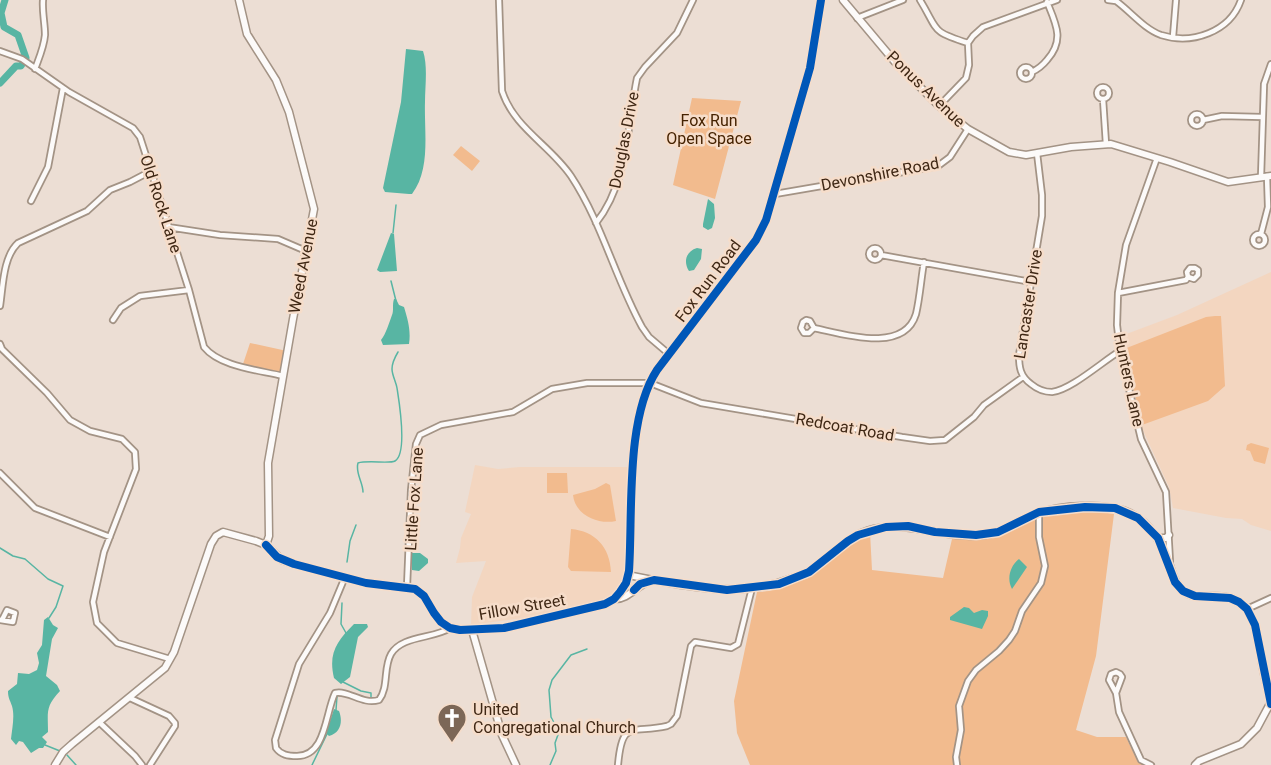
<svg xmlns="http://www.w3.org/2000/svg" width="1271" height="765" viewBox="0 0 1271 765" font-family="Roboto,sans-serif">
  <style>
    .built { fill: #f3d6c0 }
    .green { fill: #f2bb8e }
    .water { fill: #58b5a3 }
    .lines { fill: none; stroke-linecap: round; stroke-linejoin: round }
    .stream { stroke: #58b5a3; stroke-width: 1.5 }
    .river { stroke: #58b5a3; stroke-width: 7 }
    .street-casing { stroke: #a39385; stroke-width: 8 }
    .secondary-casing { stroke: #a39385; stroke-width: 9 }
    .street { stroke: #fcfaf9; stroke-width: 4.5 }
    .secondary { stroke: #fcfaf9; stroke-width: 6 }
    .cycleway-casing { stroke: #f6ddca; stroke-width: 11 }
    .cycleway { stroke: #0057b8; stroke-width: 8 }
    .labels { text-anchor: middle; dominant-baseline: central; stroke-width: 5; stroke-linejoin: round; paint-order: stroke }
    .street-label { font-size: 16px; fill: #3f2714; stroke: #f6ddca }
    .park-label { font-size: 16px; fill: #452201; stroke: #f6ddca }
    .poi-label { font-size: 16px; fill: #3f2714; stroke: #f6ddca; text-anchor: start }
  </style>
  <rect width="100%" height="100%" fill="#ecded4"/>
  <path class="built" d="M1271,272V531L1251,525L1242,519L1226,518L1173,508L1169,487L1140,424L1121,336L1177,315Z
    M475,465L498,469L520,467H629L625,568L621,584L615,592L600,603L545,615L471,625L472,597L486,561L456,563L460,548L461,538L471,514L465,512Z"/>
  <path class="green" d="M692,98L741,101L715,199L673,185Z
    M461,146L480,161L472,171L453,155Z
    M1215,316H1221L1225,386L1208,401L1142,425L1124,349L1206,317Z
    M250,343L287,351L283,374L243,364Z
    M1251,443L1269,448L1265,464L1254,461L1250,451L1246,450L1247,445Z
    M547,473H567L568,493H547Z
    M606,483L610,485L616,521C598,525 575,515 573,495L595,489Z
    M1095,511L1114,514L1096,656L1076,730L1097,737H1126L1138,762L1145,765H750L737,733L734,701L757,592L769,591L808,578L826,565L841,549L870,532L872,570L943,578L952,539L995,535L1043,514Z
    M571,529C595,531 610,547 611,572L571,571L568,567Z"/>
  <path class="water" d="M406,49L423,51C428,66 425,86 425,102C424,132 431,169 412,194H409L385,192L383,188L401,102Z
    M708,199L714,204L715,218L712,228L708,230L703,227V224Z
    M391,233L394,234L397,271L380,272L377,270Z
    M697,248L702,249L701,259L694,270L689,271C683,262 686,251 697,248Z
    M394,299H396L399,305L404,307C408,320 411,331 409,344L383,345L381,340C386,334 389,323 392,315C394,310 392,305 394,299Z
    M411,553H420L428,559V563L419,571L412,570Z
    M1019,559L1027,567L1012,589C1006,578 1011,565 1019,559Z
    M964,607L969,608L974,613L982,610L988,611V616L982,629L950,620V617Z
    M48,617L53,625L58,628L52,639L46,676L57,685L60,691C45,707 48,712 48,732L42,737L47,742L43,748H39L31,753L23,742L19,741L16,745L11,739C12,729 15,716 12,706C10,700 8,698 8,691L17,684L18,673L29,674L37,670L39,663L37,653L42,645L44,620Z
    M354,624H367L368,627L358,637L350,677L341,684L334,678C328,653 337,641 354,624Z
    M334,709L339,711C343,721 341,733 329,736L326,733Z"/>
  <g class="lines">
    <path class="stream" d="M393,233L396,205
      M391,281L396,301
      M363,492C363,482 355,473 358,463C368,460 390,464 395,461C408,453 399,401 397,388C396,382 392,375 392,369C392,363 395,357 398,352
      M0,548L13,556L25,559L48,579L63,586L56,607L49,618
      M347,562L350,541L356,525
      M342,603L341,624L346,633
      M343,682L361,691L371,693V698
      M336,710L337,696
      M45,745L60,751
      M67,755L76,765
      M312,765L327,734
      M550,765L556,751L555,743L559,732L551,717L549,690L552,680L571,655L587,649"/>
    <path class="river" d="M0,83L16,66H21L26,58L18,35L4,27L1,13L5,0"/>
    <g class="street-casing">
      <path id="street" d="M499,0L502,91C514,128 550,145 571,176C602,223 615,278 642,327L649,337L669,354
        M920,0C939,31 930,31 968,43
        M1108,0L1116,1C1130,11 1144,29 1161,35C1192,45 1230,32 1241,0
        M857,18L903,0
        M1173,37L1176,0
        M0,51L22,59L69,92L133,128L140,137L151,171L189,290L204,347C220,367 259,370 283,376
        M1020 73a6 6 0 1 1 12 0a6 6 0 1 1-12 0Z
        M35,69C39,58 44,47 45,35C45,23 42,12 43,0
        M1032,72C1038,69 1043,65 1047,60C1065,40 1056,24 1047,2
        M1097 93a6 6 0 1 1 12 0a6 6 0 1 1-12 0Z
        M1103,99L1106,144
        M939,106L966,78L969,65L968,43L973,36L983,27L1057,0
        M1191 120a6 6 0 1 1 12 0a6 6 0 1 1-12 0Z
        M1203,120L1222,116L1262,117
        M1037,153L1042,195V216L1019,355C1019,367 1020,376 1031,384C1037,389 1044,392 1052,392C1071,390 1103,361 1120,351
        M1157,158L1126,245L1118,293L1117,325L1120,351L1141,439L1166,492L1170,561
        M1261,177L1264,84L1271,64
        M775,194L938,166L950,157L968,129
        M31,201L48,167L63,88
        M596,223C628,183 627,127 637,78L645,67L677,33L693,0
        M168,227L220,235L278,239L306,251
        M1261,234L1268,207L1267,176
        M1253 240a6 6 0 1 1 12 0a6 6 0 1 1-12 0Z
        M869 254a6 6 0 1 1 12 0a6 6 0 1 1-12 0Z
        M881,255L1031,282
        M1118,293L1186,280L1188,277L1194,279L1198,275V270L1195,268H1190L1187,272L1188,277
        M0,306C3,286 3,257 18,243L87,211L110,190L130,182L151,171
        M113,320L121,308L140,296L189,290
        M814,328L809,333H804L801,328L803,322L806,320L810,321L814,328C843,334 904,354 916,314C920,297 921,279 924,262
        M0,344L2,349L47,393L70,420L90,431L122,439L135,452L136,469L104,552L93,602L97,623L117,643L170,659
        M0,473L35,508L110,537
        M345,577L330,613L299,664L275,740L276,748C281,755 288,756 297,756C326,756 325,714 335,693C349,690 362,705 379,700C389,687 383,668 391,654C402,635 434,639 450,628
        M407,587L411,490L416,444L420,435L441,425L513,412L552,389L587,383H650L701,403L902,437L930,441L945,440L974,417L984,405L1023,377
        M1247,609L1271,598
        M0,620L13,622L15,613L7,610L2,620
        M1116,693L1109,680L1111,674L1116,672L1120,674L1122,677L1116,693L1119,712L1141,760L1151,765
        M130,698L169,716L175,723V726L150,765
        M99,722L135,756L142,765
        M618,765C622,719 631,734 667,726L671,724L677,716L691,646L695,642L731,648L738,644L752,588
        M957,765L956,757L961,730L959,706L968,681L976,670L999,651L1009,640L1015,631L1022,611L1041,583L1045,566L1039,537V512"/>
    </g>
    <g class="secondary-casing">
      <path id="secondary" d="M239,0L247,34L276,80L289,112L314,209L293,319L268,463L269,536L266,545
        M843,0L895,62L939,106L968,129L1009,152L1026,155L1071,147L1111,144L1170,162L1228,182L1271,176
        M1158,538H1166L1169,535
        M628,575C682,586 740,599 793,578C799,576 805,575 810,571C832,557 847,535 874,529C914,520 950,542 990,534C1007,530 1020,519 1036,514C1060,505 1107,502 1130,513C1152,524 1162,544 1170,566C1173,575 1175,584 1182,590C1195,601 1211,594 1226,597C1258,602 1258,643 1263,668C1265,680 1269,692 1271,704
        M614,599C628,600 637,585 650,581
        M472,630L502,735L516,765
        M55,765L63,752L72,744L165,668L174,652L211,544L216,536L223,532L256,541L266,545L282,560L294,564L366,583L415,589L424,596L434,613L441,622L450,628L460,630L504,628L605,604L614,599L620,592L626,583L629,571C633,513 625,419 657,370L756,240L766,220L810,68L821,0
        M1195,765L1199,761L1241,744L1257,728L1271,702"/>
    </g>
    <use href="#street" class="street"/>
    <use href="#secondary" class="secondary"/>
    <g class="cycleway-casing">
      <path id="cycleway" d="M266,545L277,557L294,564L366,583L415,589L424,596L434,613L441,622L450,628L460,630L504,628L605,604L614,599L620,592L626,583L629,571C633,513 625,419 657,370L756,240L766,220L810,68L821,0
        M634,590L640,584L654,580L727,590L779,584L809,572L848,541L858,535L886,527L908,526L935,532L976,535L998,532L1039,512L1085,507L1115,508L1138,518L1158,538L1175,582L1183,591L1195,596L1230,598L1239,602L1247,609L1255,625L1271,704"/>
    </g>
    <use href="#cycleway" class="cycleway"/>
  </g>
  <defs>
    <g id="church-pin" transform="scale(1.5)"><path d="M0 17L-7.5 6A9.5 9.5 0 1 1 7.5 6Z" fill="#7c6757" stroke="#f6ddca"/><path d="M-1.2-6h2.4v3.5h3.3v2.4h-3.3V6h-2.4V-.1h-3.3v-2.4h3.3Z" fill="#fff"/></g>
  </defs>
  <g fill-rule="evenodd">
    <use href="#church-pin" x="452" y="718"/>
  </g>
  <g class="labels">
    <g class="street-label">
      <text transform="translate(926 89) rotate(44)">Ponus Avenue</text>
      <text transform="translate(624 140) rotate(-79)">Douglas Drive</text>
      <text transform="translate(880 174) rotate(-11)">Devonshire Road</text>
      <text transform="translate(161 204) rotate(72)">Old Rock Lane</text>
      <text transform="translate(303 266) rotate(-79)">Weed Avenue</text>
      <text transform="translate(708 281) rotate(-53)">Fox Run Road</text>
      <text transform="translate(1028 304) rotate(-81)">Lancaster Drive</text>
      <text transform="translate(1129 380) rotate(78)">Hunters Lane</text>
      <text transform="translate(845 427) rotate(10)">Redcoat Road</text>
      <text transform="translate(414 499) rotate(-86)">Little Fox Lane</text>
      <text transform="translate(522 607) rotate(-10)">Fillow Street</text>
    </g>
    <g class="park-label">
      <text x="709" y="120">Fox Run<tspan x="709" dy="18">Open Space</tspan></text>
    </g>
    <g class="poi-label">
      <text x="473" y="709">United<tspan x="473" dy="18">Congregational Church</tspan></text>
    </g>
  </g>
</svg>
